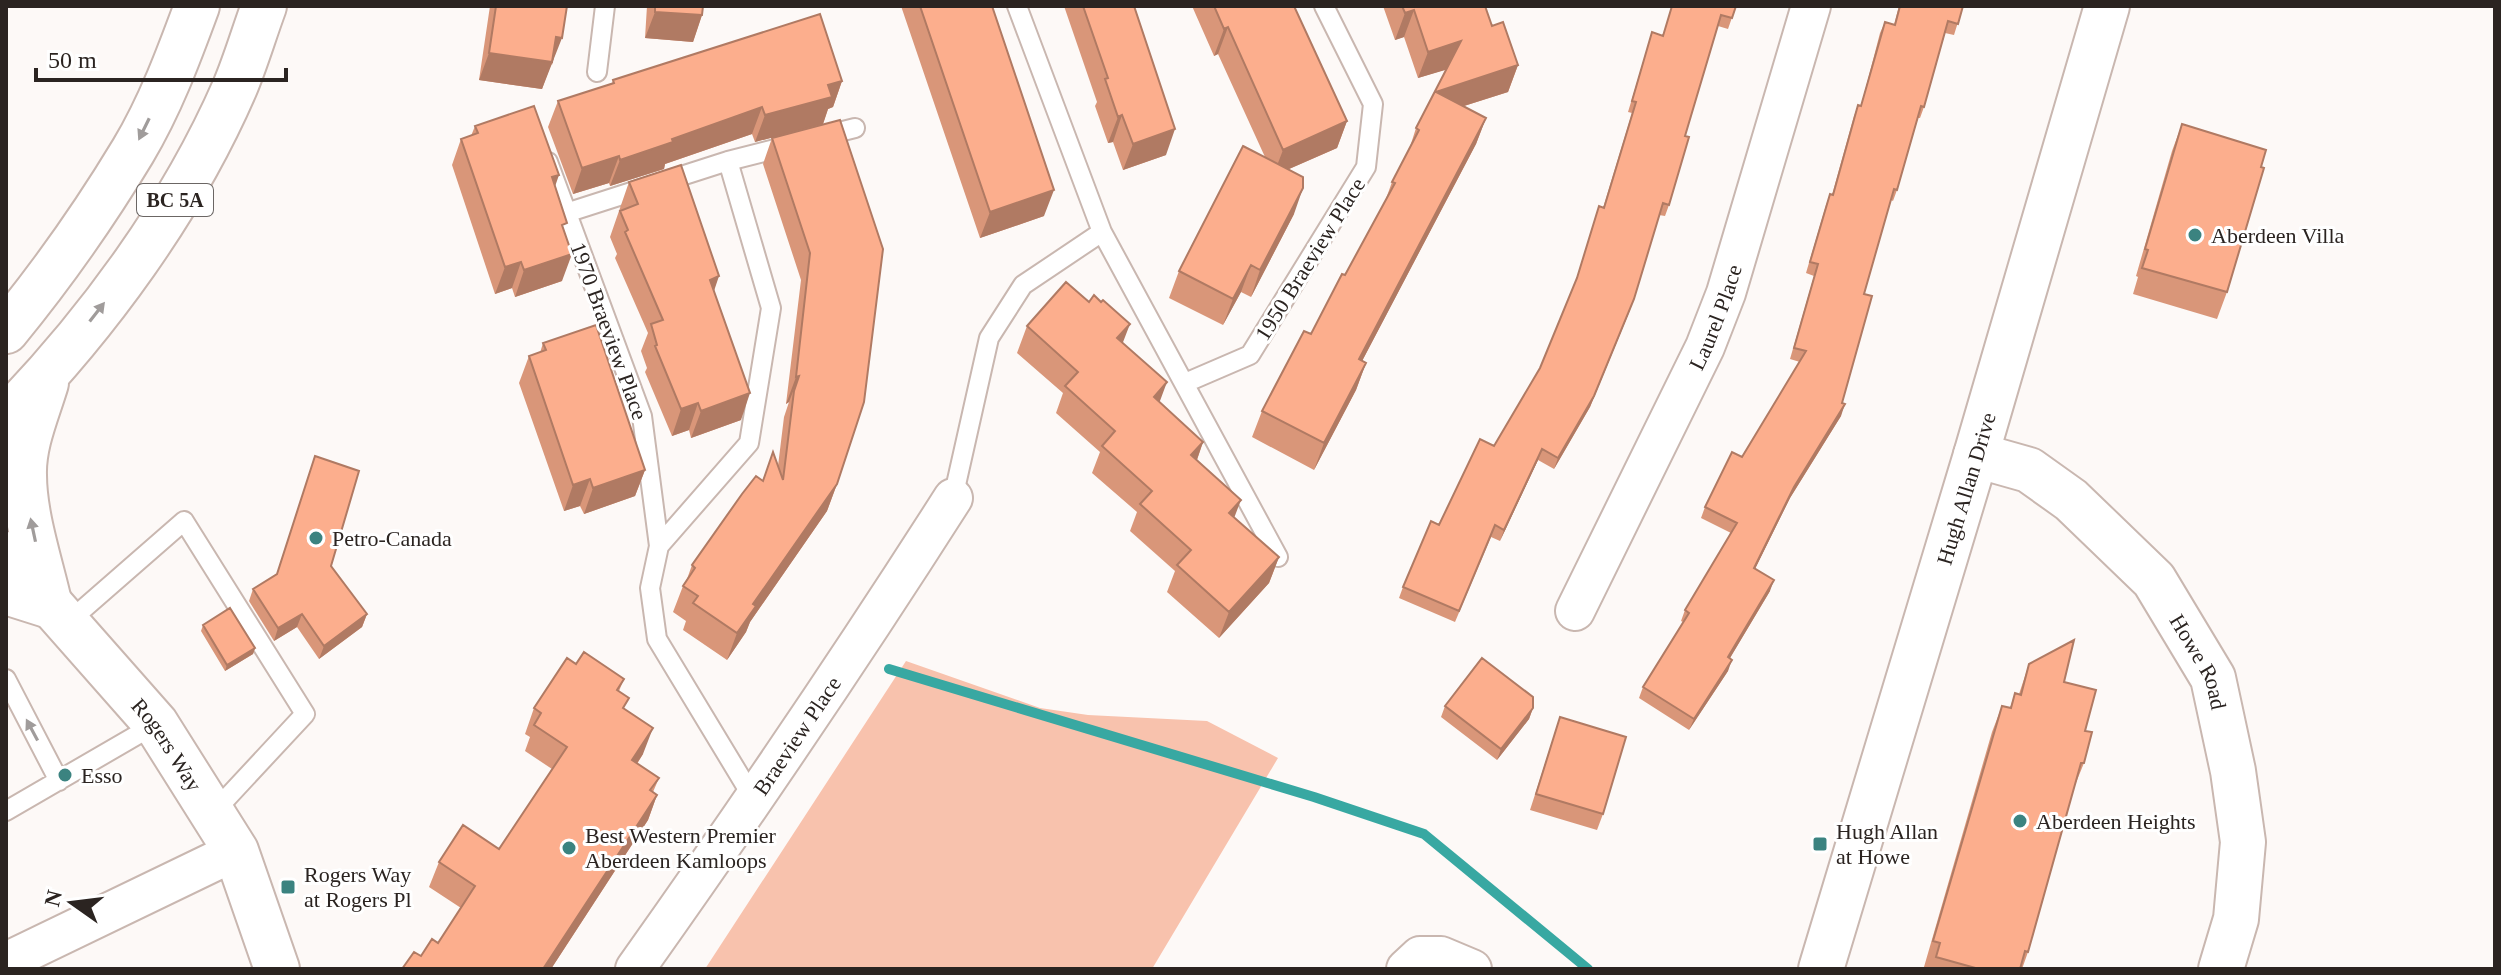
<svg xmlns="http://www.w3.org/2000/svg" width="2501" height="975" viewBox="0 0 2501 975" font-family="'Times New Roman',serif">
  <style>
    .green { fill: #f8c2ad }
    .lines { fill: none; stroke-linecap: round; stroke-linejoin: round }
    .stream { stroke: #38a8a2; stroke-width: 10 }
    .service-casing { stroke: #c9b7b0; stroke-width: 22 }
    .minor-casing { stroke: #c9b7b0; stroke-width: 42 }
    .tertiary-casing { stroke: #c9b7b0; stroke-width: 48 }
    .secondary-casing { stroke: #c9b7b0; stroke-width: 48 }
    .primary-casing { stroke: #c9b7b0; stroke-width: 48 }
    .service { stroke: #fff; stroke-width: 18 }
    .minor { stroke: #fff; stroke-width: 38 }
    .tertiary { stroke: #fff; stroke-width: 44 }
    .secondary { stroke: #fff; stroke-width: 44 }
    .primary { stroke: #fff; stroke-width: 44 }
    .wall { fill: #d99679 }
    .shaded-wall { fill: #b07a63 }
    .building { fill: #fcae8d; stroke: #b07a63; stroke-width: 2 }
    .oneway { fill: #a09c9b }
    .poi-dot { fill: #3b8380; stroke: #fff; stroke-width: 3 }
    .labels { text-anchor: middle; dominant-baseline: central; stroke-width: 6; stroke-linejoin: round; paint-order: stroke }
    .shield { fill: #fff; stroke: #6b6664; stroke-width: 2 }
    .shield-label { font-size: 20px; font-weight: bold; fill: #2b2421 }
    .poi-label { font-size: 22px; fill: #2b2421; stroke: #fff; text-anchor: start }
    .street-label { font-size: 22px; fill: #2b2421; stroke: #fff }
  </style>
  <rect width="100%" height="100%" fill="#fdf9f7"/>
  <path class="green" d="M906,661L1040,708L1088,715L1207,721L1278,758L1152,969H705Z"/>
  <g class="lines">
    <path class="stream" d="M889,669L1314,797L1424,834L1588,969"/>
    <g class="service-casing">
      <path id="service" d="M1017,6L1102,232L1278,557
        M597,72L605,6
        M819,137L855,128
        M548,162L642,416L659,546L650,588L657,639L755,801
        M566,213L728,161L791,145
        M1185,383L1250,355L1366,167L1373,104L1324,6
        M953,498L989,338L1023,285L1102,232
        M659,546L749,443L771,308L728,161
        M66,624L184,521L305,714L212,814
        M6,679L59,781
        M6,811L156,724"/>
    </g>
    <g class="minor-casing">
      <g id="minor">
        <path id="s1" d="M1575,611L1705,347L1726,293L1811,6"/>
        <path d="M6,962L236,851"/>
        <path id="s2" d="M635,969C745,814 851,658 953,498"/>
        <path d="M1406,969L1420,956H1441L1472,969"/>
      </g>
    </g>
    <g class="tertiary-casing">
      <g id="tertiary">
        <path id="s3" d="M1976,455L2029,470L2071,500L2154,580L2213,678L2233,771L2243,842L2236,919L2221,969"/>
        <path id="s4" d="M6,554L156,724L236,851L277,969"/>
      </g>
    </g>
    <g class="secondary-casing">
      <g id="secondary">
        <path id="s5" d="M1821,969L1976,455L2107,6"/>
      </g>
    </g>
    <g class="primary-casing">
      <path id="primary" d="M6,331C52,275 95,214 133,151C160,106 179,55 197,6
        M6,418C98,323 182,209 235,87C246,61 254,33 264,6
        M6,592L50,606C41,565 24,517 24,475C23,444 37,413 46,383"/>
    </g>
    <use href="#service" class="service"/>
    <use href="#minor" class="minor"/>
    <use href="#tertiary" class="tertiary"/>
    <use href="#secondary" class="secondary"/>
    <use href="#primary" class="primary"/>
  </g>
  <path class="wall" d="M490,6H567L552,65L551,64L542,89L479,80Z
    M647,6H703L702,15L693,42L645,38Z
    M901,6H992L1044,216L980,238Z
    M1064,6H1134L1166,155L1123,170L1113,142L1108,143L1095,106L1097,102Z
    M1192,6H1294L1347,121L1337,148L1289,169L1294,214L1251,297L1241,292L1223,325L1169,298L1179,271L1265,157L1218,54L1214,56Z
    M1383,6H1485L1492,26L1518,65L1508,92L1464,106L1486,118L1476,144L1362,361L1366,363L1356,390L1314,470L1252,437L1262,411L1311,334L1383,207L1392,182L1410,147L1416,128L1447,69L1418,78L1404,37L1395,40Z
    M1672,6H1736L1728,29L1718,26L1685,136L1669,205L1665,216L1659,215L1630,310L1590,407L1554,469L1538,460L1500,541L1491,537L1455,622L1399,598L1403,587L1439,525L1494,446L1540,368L1575,284L1599,206L1603,208L1632,113L1628,112L1652,32L1663,36Z
    M1899,6H1963L1954,35L1945,33L1924,107L1920,118H1918L1897,190L1893,201L1891,200L1864,294L1842,403L1841,416L1790,498L1755,569L1770,591L1730,658L1728,671L1689,730L1639,698L1643,687L1683,622L1681,621L1685,610L1731,533L1701,518L1705,507L1742,457L1800,362L1790,359L1814,276L1806,273L1826,205L1830,194L1832,195L1854,116L1858,105L1861,106L1880,33L1885,22L1894,25Z
    M613,80L842,81L833,107L828,109L823,124L755,142L752,134L665,164L664,169L610,186L609,183L573,194L548,127L558,101L612,84Z
    M840,120L837,484L827,511L750,622L746,632L727,660L683,630L686,621L673,612L683,586L687,579L692,565L763,481L773,452L778,466L784,417L789,402L786,404L801,280L763,164L772,138Z
    M2182,124L2261,167L2227,292L2217,319L2133,294L2138,277L2136,276L2172,151Z
    M475,126L555,187L564,232L562,281L515,297L512,288L495,294L452,165L461,139L471,136Z
    M629,182L714,290L741,420L691,438L689,430L672,436L645,372L647,368L641,351L648,333L615,258L617,254L610,237Z
    M1027,326L1123,343L1160,402L1203,442L1197,460L1234,517L1279,557L1269,583L1219,638L1167,592L1175,571L1130,531L1137,512L1092,473L1100,452L1056,413L1063,393L1017,353Z
    M543,343L645,470L635,496L584,514L580,506L564,511L519,383L529,356L540,353Z
    M331,566L367,614L362,627L319,659L297,627L274,641L249,601L253,589Z
    M203,625L255,648L253,654L225,671L201,631Z
    M576,664L624,679L619,691L625,710L643,754L637,764L659,778L653,792L657,795L648,820L551,969H402L438,943L461,908L429,887L439,862L499,849L552,769L525,751L530,737L525,734L534,708Z
    M2029,664L2064,682L2085,731L2084,763L2073,790L2028,952L2022,969H1929L1924,967L1992,732L2002,706L2010,708L2015,693L2019,694Z
    M1445,706L1533,708L1529,719L1497,760L1441,717Z
    M1560,717L1603,814L1597,830L1530,810Z"/>
  <path class="shaded-wall" d="M1414,10L1404,37L1395,40L1405,13Z
    M655,12L702,15L693,42L645,38Z
    M1228,27L1218,54L1214,56L1224,29Z
    M556,37L562,38L542,89L479,80L489,53Z
    M1461,41L1452,68L1418,78L1428,52Z
    M1518,65L1508,92L1426,118L1436,92Z
    M842,81L833,107L828,109L823,124L755,142L765,115L828,85Z
    M762,107L752,134L665,164L664,169L610,186L620,160L672,139Z
    M1122,115L1113,142L1108,143L1118,117Z
    M1486,118L1476,144L1349,386L1359,359Z
    M1347,121L1337,148L1273,176L1283,150Z
    M1175,129L1166,155L1123,170L1133,144Z
    M619,156L609,183L573,194L582,168Z
    M559,175L550,201L552,177Z
    M1303,188L1294,214L1251,297L1260,270Z
    M1054,190L1044,216L980,238L990,212Z
    M572,254L562,281L515,297L524,270Z
    M521,262L512,288L495,294L505,267Z
    M1251,265L1241,292L1223,325L1233,299Z
    M719,276L710,303V280Z
    M1630,310L1590,407L1554,469L1558,458Z
    M1130,324L1120,350L1117,338Z
    M1366,363L1356,390L1314,470L1324,443Z
    M799,376L789,402L786,404L796,377Z
    M1167,382L1157,409L1154,397Z
    M750,393L741,420L691,438L701,411Z
    M698,403L689,430L672,436L681,409Z
    M1845,404L1841,416L1790,498L1750,579L1754,568L1794,487Z
    M1203,442L1194,468L1191,455Z
    M1542,449L1538,460L1500,541L1504,530Z
    M645,470L635,496L584,514L593,488Z
    M590,479L580,506L564,511L573,485Z
    M837,484L827,511L750,622L746,632L727,660L737,633L753,604Z
    M1241,500L1231,526L1229,513Z
    M1279,557L1269,583L1219,638L1229,612Z
    M1774,580L1770,591L1724,668L1728,657Z
    M302,614L297,627L274,641L278,628Z
    M367,614L362,627L319,659L324,646Z
    M255,648L253,654L225,671L227,665Z
    M1732,660L1728,671L1689,730L1694,719Z
    M1533,708L1529,719L1497,760L1501,749Z
    M653,728L643,754L622,786L632,760Z
    M657,795L648,820L551,969H543Z"/>
  <path class="building" d="M496,6H567L562,38L556,37L552,62L489,53Z
    M655,6H703L702,15L655,12Z
    M920,6H992L1054,190L990,212Z
    M1083,6H1134L1175,129L1133,144L1122,115L1118,117L1105,79L1108,78Z
    M1214,6H1294L1347,121L1283,150L1228,27L1224,29Z
    M1402,6H1485L1492,26L1503,22L1518,65L1436,92L1486,118L1359,359L1366,363L1324,443L1262,411L1304,331L1311,334L1342,274L1345,275L1395,183L1392,182L1419,130L1416,128L1461,41L1428,52L1414,10L1405,13Z
    M1672,6H1736L1732,18L1721,15L1685,136L1689,137L1669,205L1663,203L1634,299L1594,396L1558,458L1542,449L1504,530L1495,525L1459,611L1403,587L1431,521L1439,525L1480,439L1494,446L1540,368L1577,278L1599,206L1604,208L1636,102L1632,101L1652,32L1663,36Z
    M1900,6H1963L1958,24L1948,21L1924,107L1921,106L1897,190L1894,189L1864,294L1872,296L1842,403L1845,404L1794,487L1754,568L1774,580L1728,657L1732,660L1694,719L1643,687L1689,613L1685,610L1737,523L1705,507L1732,452L1742,457L1806,351L1794,348L1818,264L1810,262L1830,194L1833,195L1858,105L1861,106L1885,22L1895,25Z
    M820,14L842,81L828,85L832,97L765,115L762,107L672,139L673,142L620,160L619,156L582,168L558,101L614,83L613,80Z
    M534,106L559,175L552,177L567,223L562,225L572,254L524,270L521,262L505,267L461,139L478,133L475,126Z
    M840,120L883,249L864,402L837,484L753,604L756,606L737,633L693,603L698,596L683,586L695,568L692,565L742,494L756,476L763,481L773,452L783,480L794,391L799,376L796,377L810,253L772,138Z
    M2182,124L2266,150L2261,167L2264,168L2227,292L2142,268L2148,250L2145,249Z
    M1243,146L1303,177V188L1260,270L1251,265L1233,299L1179,271Z
    M681,165L719,276L710,280L750,393L701,411L698,403L681,409L655,346L657,345L651,324L663,320L625,232L628,230L620,211L638,204L629,182Z
    M1066,282L1089,302L1094,295L1101,302L1103,300L1130,324L1117,338L1167,382L1154,397L1203,442L1191,455L1241,500L1229,513L1279,557L1229,612L1177,565L1191,550L1140,504L1152,491L1102,446L1115,431L1065,386L1078,372L1027,326Z
    M596,325L645,470L593,488L590,479L573,485L529,356L546,350L543,343Z
    M315,456L359,471L331,566L367,614L324,646L302,614L278,628L253,589L277,574Z
    M230,608L255,648L227,665L203,625Z
    M2074,640L2064,682L2096,690L2085,731L2092,732L2084,763H2081L2028,952L2025,951L2020,969H1979L1936,957L1940,943L1933,941L2002,706L2011,708L2015,693L2021,695L2029,664Z
    M584,652L624,679L617,690L629,698L623,708L653,728L632,760L659,778L650,790L657,795L543,969H402L414,952L421,956L432,939L438,943L475,886L439,862L463,825L499,849L567,747L534,725L541,713L534,708L567,658L576,664Z
    M1482,658L1533,697V708L1501,749L1445,706Z
    M1560,717L1626,737L1603,814L1536,794Z"/>
  <defs><path id="oneway-solid" d="M-6-.8H1V-3.2L6.5 0L1 3.2V.8H-6Z" transform="scale(2)"/></defs>
  <g class="oneway">
    <use href="#oneway-solid" transform="translate(144 129) rotate(116)"/>
    <use href="#oneway-solid" transform="translate(97 312) rotate(-52)"/>
    <use href="#oneway-solid" transform="translate(33 530) rotate(-102)"/>
    <use href="#oneway-solid" transform="translate(32 730) rotate(-118)"/>
  </g>
  <g class="poi-dot">
    <circle cx="2195" cy="235" r="8"/>
    <circle cx="316" cy="538" r="8"/>
    <circle cx="65" cy="775" r="8"/>
    <circle cx="2020" cy="821" r="8"/>
    <rect x="1812" y="836" width="16" height="16" rx="4"/>
    <circle cx="569" cy="848" r="8"/>
    <rect x="280" y="879" width="16" height="16" rx="4"/>
  </g>
  <g class="labels">
    <rect class="shield" x="137" y="184" width="76" height="32" rx="6"/>
    <g class="shield-label">
      <text x="175" y="200">BC 5A</text>
    </g>
    <g class="poi-label">
      <text x="2211" y="235">Aberdeen Villa</text>
      <text x="332" y="538">Petro-Canada</text>
      <text x="81" y="775">Esso</text>
      <text x="2036" y="821">Aberdeen Heights</text>
      <text x="1836" y="831">Hugh Allan<tspan x="1836" dy="25">at Howe</tspan></text>
      <text x="585" y="835">Best Western Premier<tspan x="585" dy="25">Aberdeen Kamloops</tspan></text>
      <text x="304" y="874">Rogers Way<tspan x="304" dy="25">at Rogers Pl</tspan></text>
    </g>
    <g class="street-label">
      <text transform="translate(1310 259) rotate(-58)">1950 Braeview Place</text>
      <text stroke="none"><textPath href="#s1" startOffset="326">Laurel Place</textPath></text>
      <text transform="translate(609 331) rotate(70)">1970 Braeview Place</text>
      <text stroke="none"><textPath href="#s5" startOffset="502">Hugh Allan Drive</textPath></text>
      <text stroke="none"><textPath href="#s3" startOffset="316">Howe Road</textPath></text>
      <text stroke="none"><textPath href="#s2" startOffset="284">Braeview Place</textPath></text>
      <text stroke="none"><textPath href="#s4" startOffset="250">Rogers Way</textPath></text>
    </g>
  </g>
  <rect width="2501" height="975" fill="none" stroke="#2b2421" stroke-width="16"/>
  <g transform="translate(72 903) rotate(284)" stroke="#ffffff" stroke-width="6" paint-order="stroke">
  <path d="M0-6L14 30L0 20L-14 30Z" fill="#2b2421"/>
  <text y="-12" font-size="22" font-weight="bold" text-anchor="middle" fill="#2b2421">N</text>
  </g>
  <path d="M36 68v12h250v-12" fill="none" stroke="#2b2421" stroke-width="4"/>
  <text x="48" y="68" font-size="24" fill="#2b2421" stroke="#ffffff" stroke-width="6" paint-order="stroke">50 m</text>
</svg>
